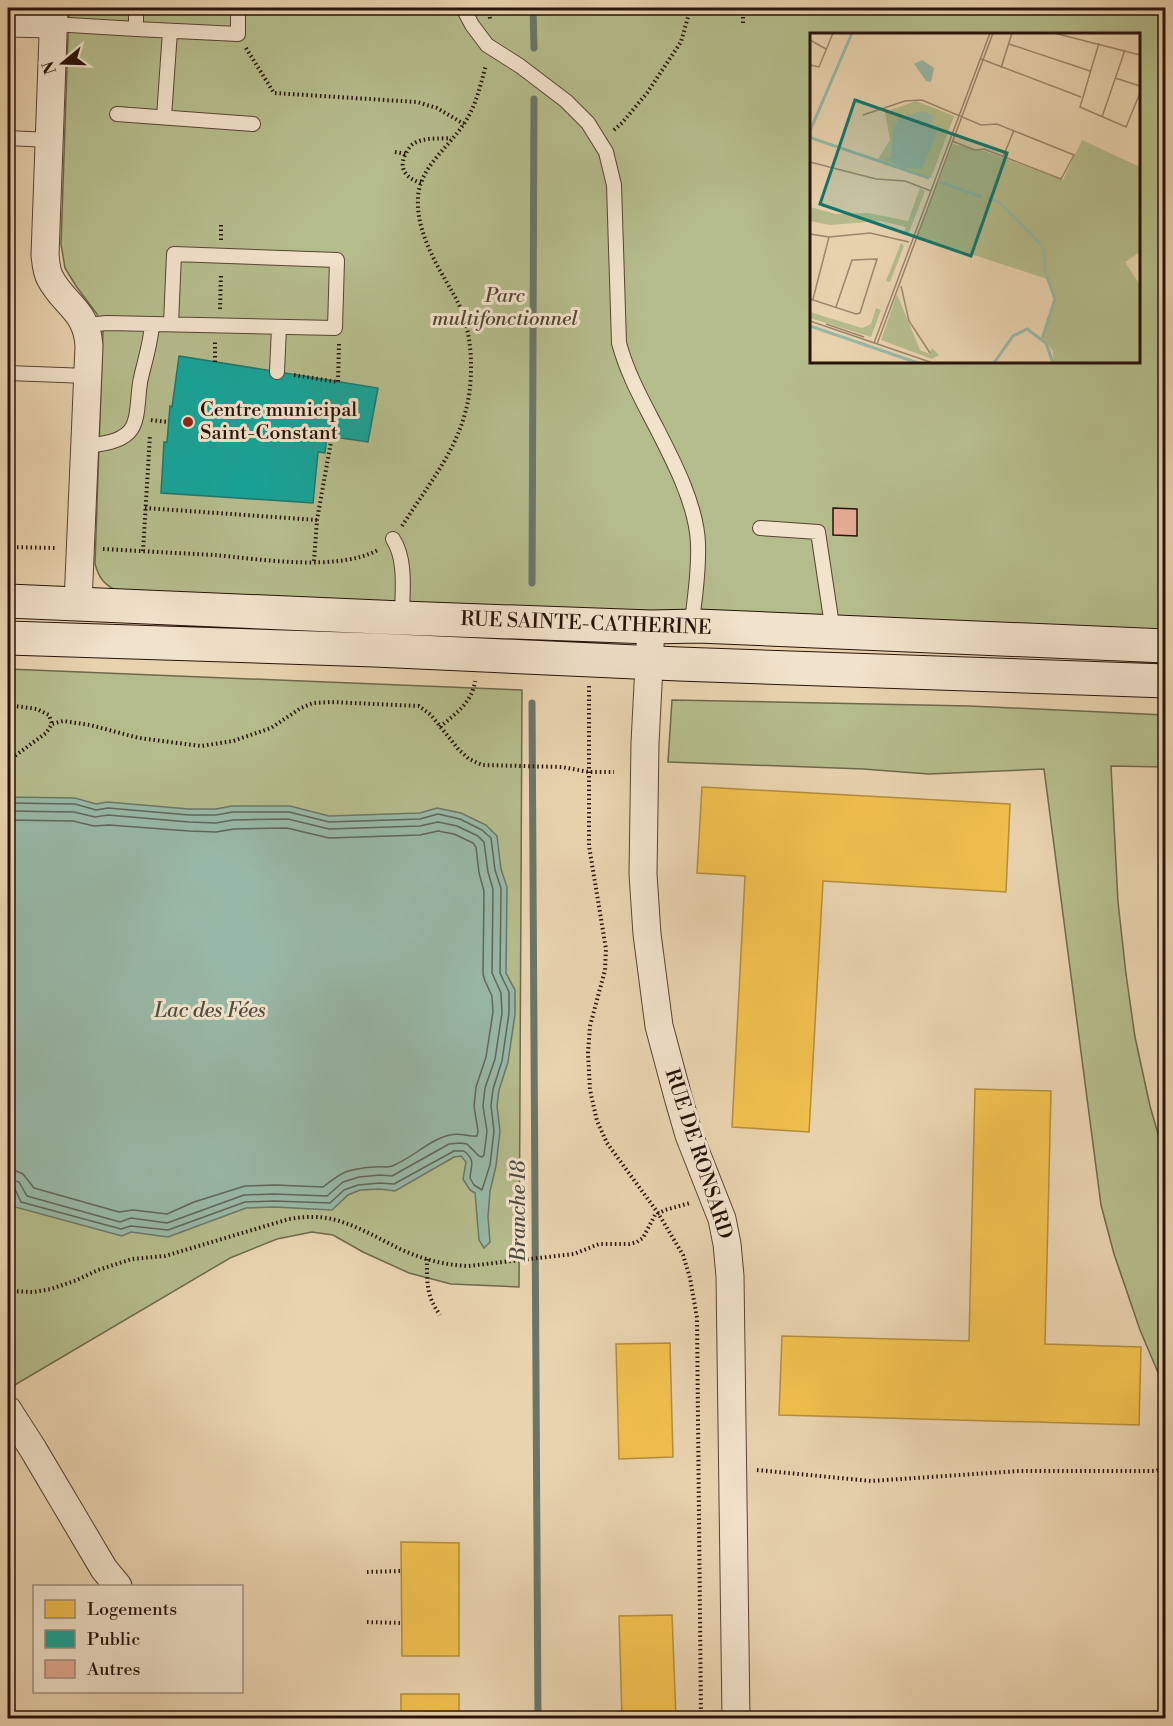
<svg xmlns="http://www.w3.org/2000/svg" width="1173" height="1726" viewBox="0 0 1173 1726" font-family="'Libre Bodoni',serif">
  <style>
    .green { fill: #b5bc8c; stroke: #6e684b; stroke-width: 1.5; fill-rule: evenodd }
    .water { fill: #98b8a7; stroke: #6b7668; stroke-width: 1.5 }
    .homes { fill: #f2c14e; stroke: #b58d3a; stroke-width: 1.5 }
    .public { fill: #17a398; stroke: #1c786d; stroke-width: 1.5 }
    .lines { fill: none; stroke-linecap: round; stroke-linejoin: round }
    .shore { stroke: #606658; stroke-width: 1.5 }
    .stream { stroke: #6b7668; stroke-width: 7 }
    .building { fill: #e3ab94; stroke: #28130a; stroke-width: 1.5 }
    .lane-casing { stroke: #584333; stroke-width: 16 }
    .street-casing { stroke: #584333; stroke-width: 29 }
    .secondary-casing { stroke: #28130a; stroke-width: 35 }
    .path { stroke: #28130a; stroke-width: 4; stroke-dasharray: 1.5 3; stroke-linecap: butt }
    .lane { stroke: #f1e2cb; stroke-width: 14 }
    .street { stroke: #f1e2cb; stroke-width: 27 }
    .secondary { stroke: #f1e2cb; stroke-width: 33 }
    .poi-dot { fill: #8f2418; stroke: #f1e2cb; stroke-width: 2 }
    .labels { text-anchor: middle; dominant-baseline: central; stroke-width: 6; stroke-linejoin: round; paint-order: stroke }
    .park-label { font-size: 20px; font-style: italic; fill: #524631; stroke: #f1e2cb }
    .poi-label { font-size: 20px; fill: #28130a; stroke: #f1e2cb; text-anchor: start }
    .street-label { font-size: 20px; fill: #28130a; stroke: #f1e2cb }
    .water-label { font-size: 21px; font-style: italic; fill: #4f4d41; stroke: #f1e2cb }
    .inset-river { fill: none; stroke: #98b8a7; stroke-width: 3 }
    .inset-road { fill: none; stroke: #9c866d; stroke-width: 1.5 }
    .view { fill: #0f766e; fill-opacity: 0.15; stroke: #0f766e; stroke-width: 3 }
    .inset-edge { fill: none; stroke: #28130a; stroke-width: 3 }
  </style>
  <rect width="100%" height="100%" fill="#e9d3af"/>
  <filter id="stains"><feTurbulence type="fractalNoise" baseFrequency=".00333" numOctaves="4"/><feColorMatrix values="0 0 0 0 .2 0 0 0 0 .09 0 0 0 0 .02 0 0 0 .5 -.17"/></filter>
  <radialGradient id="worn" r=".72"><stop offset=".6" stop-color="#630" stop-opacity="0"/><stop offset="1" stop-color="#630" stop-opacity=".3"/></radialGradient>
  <path class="green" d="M69,8H1158L1165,386V634L118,591C104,585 99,578 95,564L103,330L97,314L76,286L65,268L61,244ZM812,34H1138V362H812Z
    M8,669L522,690L519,1287L451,1284L409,1273L363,1252L333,1235L312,1232L277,1239L230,1258L13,1386L8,1380Z
    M672,700L970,706L1165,715V767L1111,766L1118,902L1126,974L1135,1037L1150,1106L1165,1158V1389L1140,1330L1114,1254L1101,1205L1044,769L929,774L863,769L668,762Z"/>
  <path class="water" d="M8,797L75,798L96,804L107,802L189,809H216L232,806H290L329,816L420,813L437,808L461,813L486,825L497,836L501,869L507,887L506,973L515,990V1014L508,1062L499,1090L497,1106L500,1131L496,1166L490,1191L488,1217L490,1242L484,1248L479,1240L475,1193L470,1190L463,1179L466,1162L461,1156L454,1157L395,1191L380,1189L360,1190L348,1195L332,1210L274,1207L246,1208L168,1237L131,1232L122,1236L15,1207L8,1185Z"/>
  <path class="homes" d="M702,787L1010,804L1006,892L823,881L809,1132L732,1127L745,876L697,873Z
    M975,1089L1051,1091L1045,1344L1141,1347L1139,1425L779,1415L782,1336L969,1341Z
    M670,1343L673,1457L619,1459L616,1344Z
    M401,1542L459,1543V1656H402Z
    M672,1615L676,1718H622L619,1616Z
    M401,1694H459V1718H401Z"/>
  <path class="public" d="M179,356L378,388L368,442L327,436L325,453L318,452L313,503L161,493L164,442H167L170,406L172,407Z"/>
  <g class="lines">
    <path class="shore" d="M8,803L75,804L96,810L108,808L189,815H216L233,812H289L329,822L420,819L438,814L460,819L482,830L491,838L495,870L501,888L500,973L509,992V1013L502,1061L493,1089L491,1106L494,1131L490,1165L482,1190L474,1185L470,1178C471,1165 476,1161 464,1151H454L394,1184L380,1183L358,1185L344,1190L330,1203L274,1201L245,1202L168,1230L131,1226L121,1229L21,1202L15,1189L8,1187
      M8,811L74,812L95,817L108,815L189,822L216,823L233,820L288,819L329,829L420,826L438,822L457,826L478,836L484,842L488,872L493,889L492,973L501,993L502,1013L495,1059L485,1088L483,1106L487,1131L484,1155L482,1157L479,1156L467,1144L460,1143L449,1144L392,1176L380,1175L359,1177L343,1182L327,1196L274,1194L244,1195L167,1223L131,1218L120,1222L27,1196L19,1182L8,1179
      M8,820L73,821L94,826L109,825L189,831L216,832L234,829L287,828L329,838L420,835L438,831L454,834L473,843L476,847L479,873L484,891L483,974L485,981L492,996L493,1012L486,1057L476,1087L474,1106L478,1131L477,1136C469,1137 460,1132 450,1135C430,1139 411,1159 392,1166C387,1168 380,1166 374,1167C348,1169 343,1171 323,1187L275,1185L245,1186L194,1202L167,1214L133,1210L119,1212L34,1188L23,1174L16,1171L8,1170"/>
    <path class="stream" d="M533,8L534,48
      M532,583L534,99
      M532,703L538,1718"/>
  </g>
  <path class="building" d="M833,508L857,509V536L833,535Z"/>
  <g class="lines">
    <g class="lane-casing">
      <path id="lane" d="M463,8L472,25L487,45L520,66L566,101L588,123L606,152L614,185L619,343C627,373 642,400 656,427C673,460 697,506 698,544C699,571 695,600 691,627
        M53,24L136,29V8
        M136,29L238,34V8
        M117,114L253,124
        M164,117L170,31
        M8,138L49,140
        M85,325L107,323L335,328L337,260L174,254L171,324
        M277,372L279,327
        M8,373L88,376
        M85,446C100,444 118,443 129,432C140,421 137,393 141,378C145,360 151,342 152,324
        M760,528L818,532L833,632
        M393,539C407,561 402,593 402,618"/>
    </g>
    <g class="street-casing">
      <path id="street" d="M54,8L45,255C46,262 46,271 50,278C64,305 87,310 89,346L78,603
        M8,23L53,24
        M651,627L645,743L643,874L647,934L659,1026L678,1097L689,1135L722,1219L727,1244L730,1276L736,1718
        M8,1410L33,1449L104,1569L118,1586"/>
    </g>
    <g class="secondary-casing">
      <path id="secondary" d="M8,601L402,618L651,627L698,626L1166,646
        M8,638L375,650L679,664L1166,681"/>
    </g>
    <path class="path" d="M489,8L490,19
      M743,8V24
      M246,48L274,93L417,102L437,108L464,124
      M614,130L622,123L647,93L681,42L688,17L693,8
      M395,152L406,154
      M421,183C408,179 398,170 405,155C407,151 410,146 413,144C423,137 440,139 451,138
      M221,240V224
      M220,309L221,274
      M215,362V341
      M294,375L338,382L339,344
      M151,420L168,422
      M145,508L317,520
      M402,526C437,471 472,434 471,365C471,341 466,316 454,295C437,265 416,233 418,197C420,167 448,148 463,125C476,107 480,86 486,65
      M8,547L56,548
      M103,549C140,551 177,553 214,555C260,559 337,572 378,550
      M143,551L150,435
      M314,561L317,520L332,436
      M589,686V846L606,949L605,970L590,1026L588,1053L590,1090L597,1121L607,1143L658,1213L683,1255L690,1278L697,1318L701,1718
      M8,705L37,709L49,715L52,724
      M440,727C455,714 472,703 475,681
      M8,761L46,733L52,724L63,721L90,725L139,738L201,746L233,741L271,728L301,708L313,703L331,702L419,706L431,715L459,750L469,759L482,765L562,767L589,772H614
      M427,1259C427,1283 426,1295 440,1315
      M8,1291L33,1292L51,1289L77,1280L98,1270L132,1259L165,1256L289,1219C302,1217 314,1216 327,1218C353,1223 376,1237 400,1249C422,1259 444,1265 468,1266L574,1254L599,1244H629L637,1242L643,1238L655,1215L665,1210L690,1203
      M757,1470L871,1481L1019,1471H1155L1166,1468
      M367,1572L402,1571
      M367,1622L402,1623
      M367,1717L401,1718"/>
    <use href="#lane" class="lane"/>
    <use href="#street" class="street"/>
    <use href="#secondary" class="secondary"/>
  </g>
  <circle class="poi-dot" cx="188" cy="422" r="6"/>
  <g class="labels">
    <g class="park-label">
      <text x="505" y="296">Parc<tspan x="505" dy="23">multifonctionnel</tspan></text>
    </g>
    <g class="poi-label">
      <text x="200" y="410">Centre municipal<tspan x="200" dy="23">Saint-Constant</tspan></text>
    </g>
    <g class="street-label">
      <text transform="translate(586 624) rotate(2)">RUE SAINTE-CATHERINE</text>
      <text transform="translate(698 1154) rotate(72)">RUE DE RONSARD</text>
    </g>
    <g class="water-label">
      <text x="210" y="1011">Lac des Fées</text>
      <text transform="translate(519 1211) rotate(-90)">Branche 18</text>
    </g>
  </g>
  <g transform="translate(810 33)">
    <rect width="330" height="330" fill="#e9d3af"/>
    <path d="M106,68L144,83L121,145L68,126L80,107L75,79ZM272,107L330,134V219L315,229L330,252V330H244L243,318L233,305L245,265L237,246L106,203L143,111L174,118L253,147ZM110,155L115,158L98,202H93L96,194L71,188L20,192L0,188V174L26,181L58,180L98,188ZM91,210L94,213L80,249L76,248ZM87,261L110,317L119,321L122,315L129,322L122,326L71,307ZM66,275L71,277L61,304L0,285V279L52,295L61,291Z" fill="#b5bc8c"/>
    <path d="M112,27L124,35L121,49L116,48L104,31ZM114,78L123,83L122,92H130L112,136L94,135L73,125H81L83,97L90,84Z" fill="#98b8a7"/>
    <path class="inset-river" d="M42,0L0,98L1,105L119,145M130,149L172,164M177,165L189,169L231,211M0,293L108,330M232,306L245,266L235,238L234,215M184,330L203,303L217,296L236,310L243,330"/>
    <path class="inset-road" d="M244,0L330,22M0,7L16,16M289,10L270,74L316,94L330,60M199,11L280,38M171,26L271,64M0,32L9,34L23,0M191,35L202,0M305,45L330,53M53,82L95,68L112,67L171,92L187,91L264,122L251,146L174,116L165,117L142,108M292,84L315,17M193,124L204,97M0,129L66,146L95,148L121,158M0,201L19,204L60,200L99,209M91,253L99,288L120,320M0,266L46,281L50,280L67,226L42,227L26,274M3,266L19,204M0,288L123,330M16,291L54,304M64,310L180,0M67,311L183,0"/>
    <path class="view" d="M45,67L197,120L161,223L10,171Z"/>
    <rect width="330" height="330" class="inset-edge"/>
  </g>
  <rect width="1173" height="1726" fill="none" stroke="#e9d3af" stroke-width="30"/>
  <rect x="9" y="9" width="1155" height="1708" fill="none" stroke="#28130a" stroke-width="3"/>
  <rect x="15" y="15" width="1143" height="1696" fill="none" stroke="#28130a" stroke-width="1.5"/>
  <rect x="33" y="1585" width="210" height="108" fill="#f1e2cb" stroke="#a18f7e" stroke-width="1.5"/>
  <rect x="45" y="1600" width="30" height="18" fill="#f2c14e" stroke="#a18f7e" stroke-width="1.5"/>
  <text x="87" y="1615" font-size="18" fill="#28130a">Logements</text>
  <rect x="45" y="1630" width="30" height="18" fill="#17a398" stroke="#a18f7e" stroke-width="1.5"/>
  <text x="87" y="1645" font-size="18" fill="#28130a">Public</text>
  <rect x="45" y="1660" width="30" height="18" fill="#e3ab94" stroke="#a18f7e" stroke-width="1.5"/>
  <text x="87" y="1675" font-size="18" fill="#28130a">Autres</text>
  <g transform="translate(63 63) rotate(251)" stroke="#f1e2cb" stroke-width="4.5" paint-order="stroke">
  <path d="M0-4.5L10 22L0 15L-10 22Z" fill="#28130a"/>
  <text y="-9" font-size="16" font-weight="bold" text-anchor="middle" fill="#28130a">N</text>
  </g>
  <rect width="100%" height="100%" filter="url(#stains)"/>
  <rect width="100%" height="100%" fill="url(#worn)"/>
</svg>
